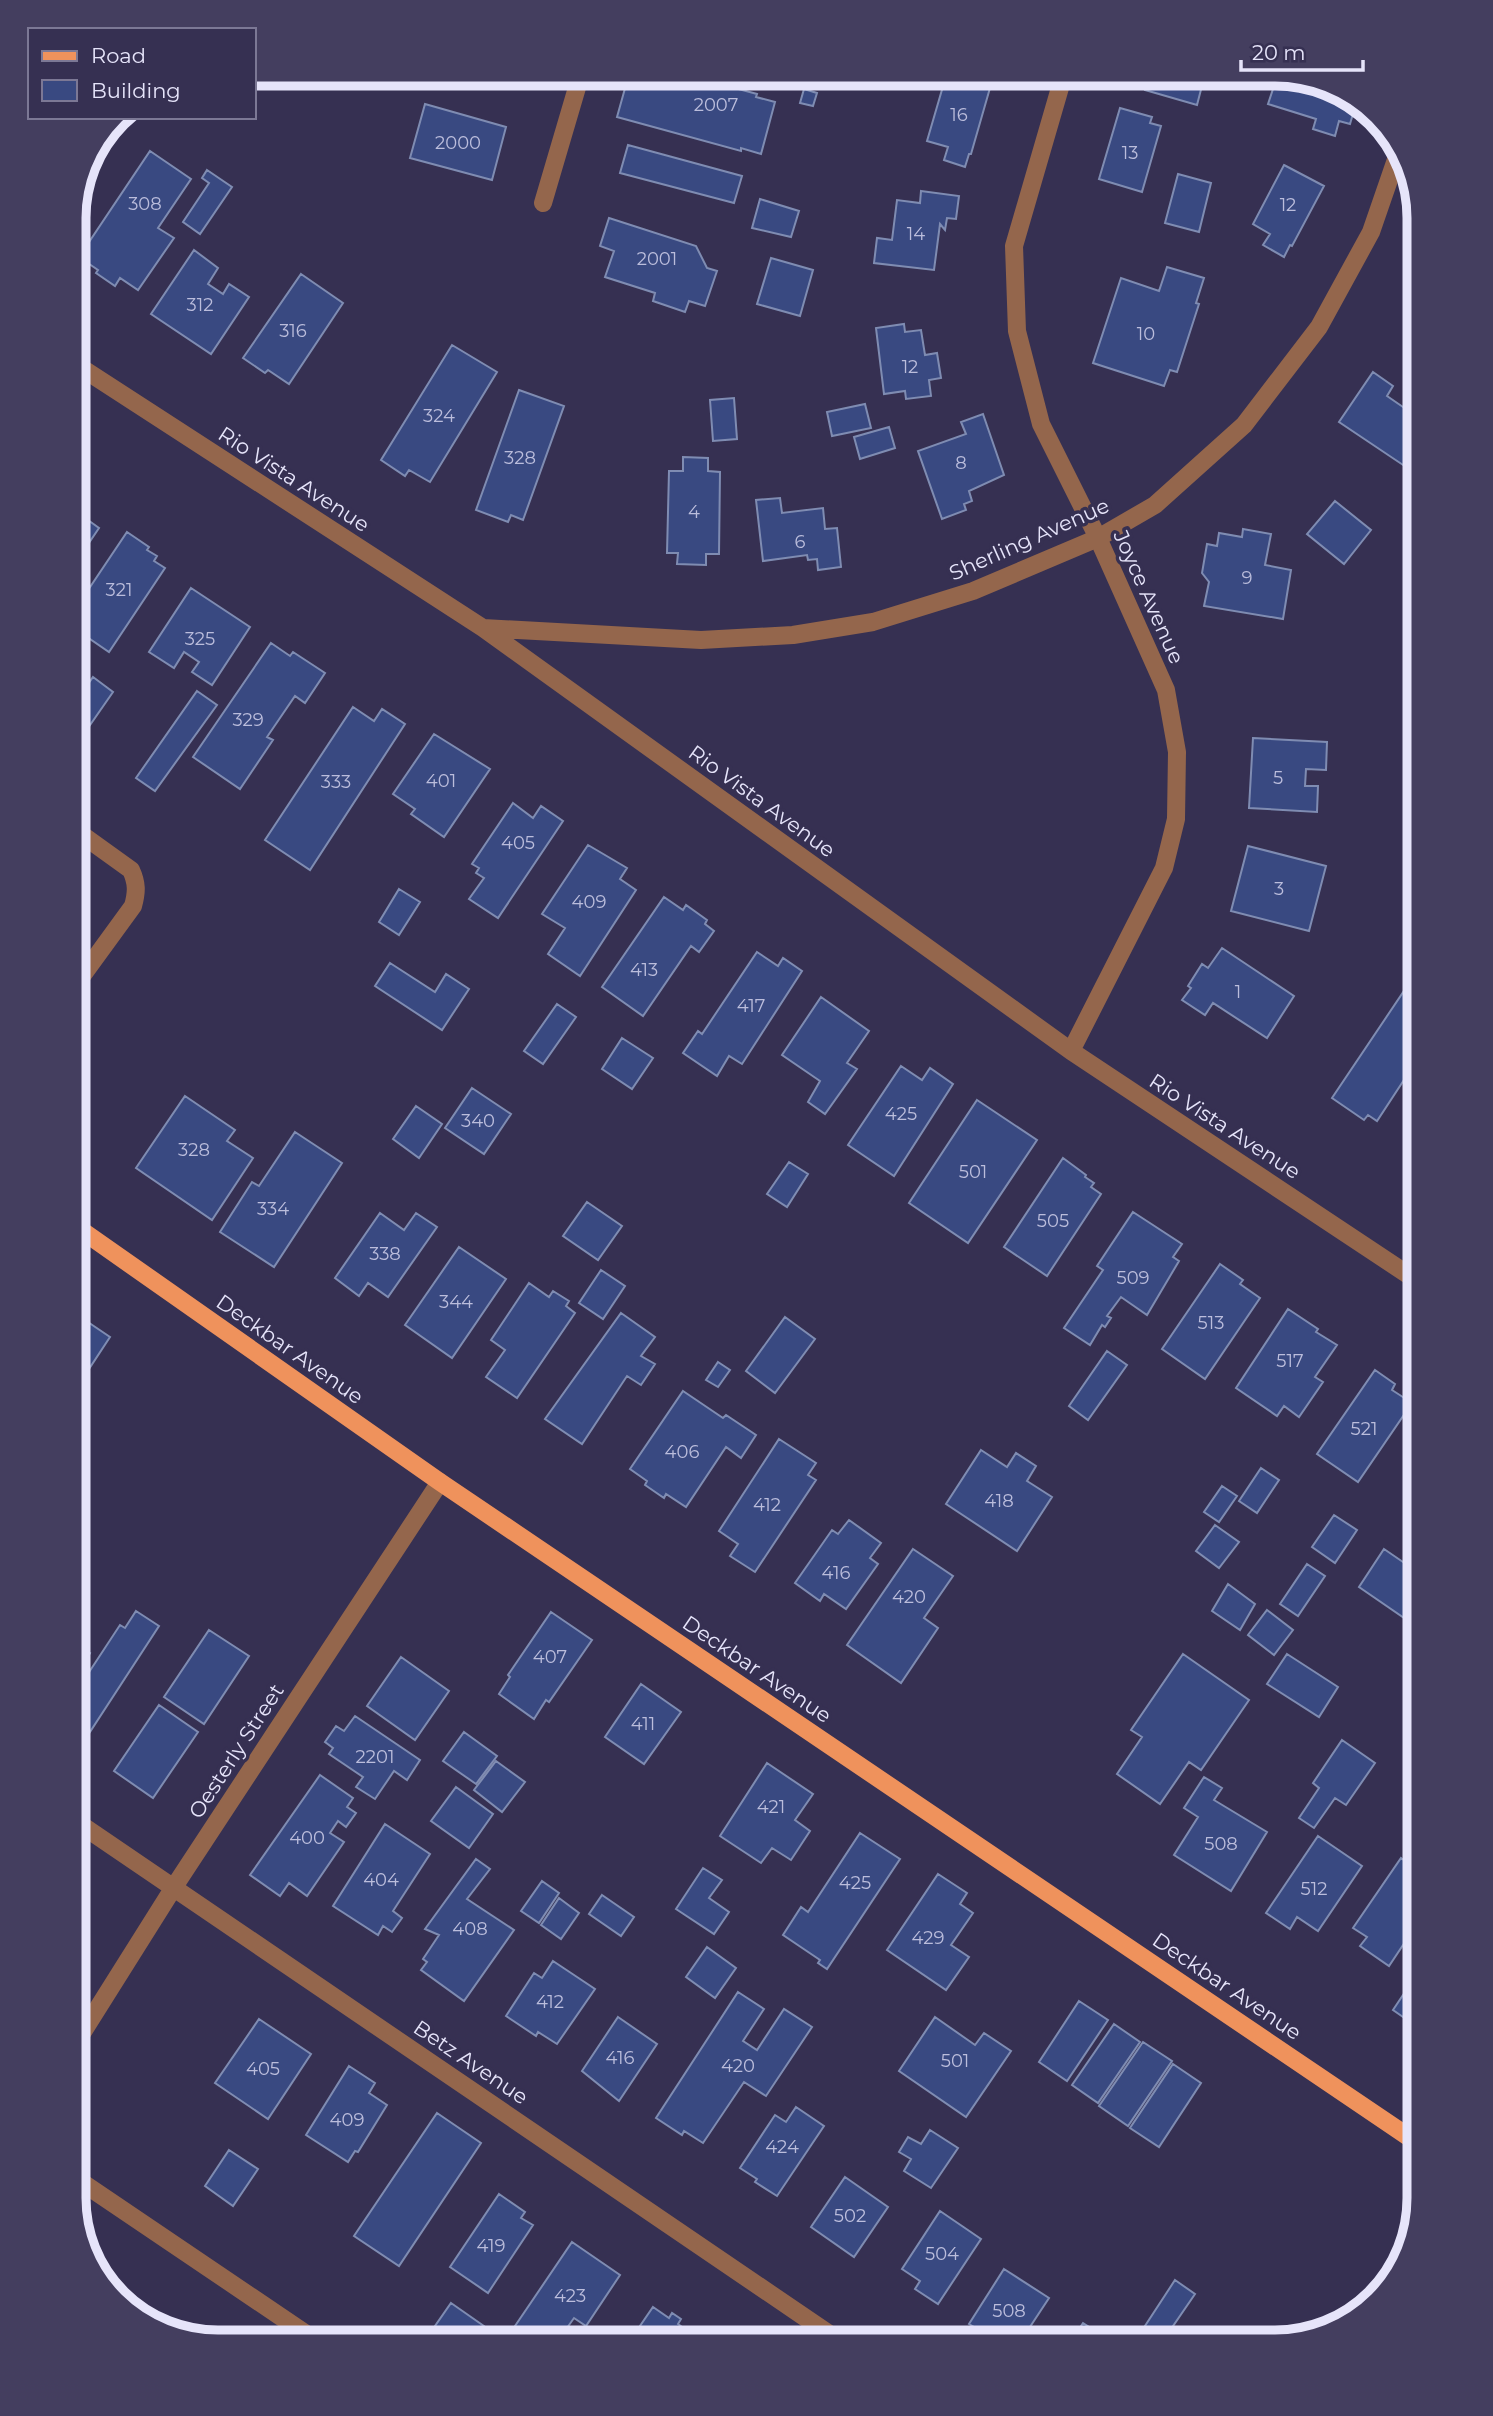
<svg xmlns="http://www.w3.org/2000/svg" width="1493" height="2416" viewBox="0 0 1493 2416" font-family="Montserrat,sans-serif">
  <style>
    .building { fill: #394981; stroke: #7f8cb2; stroke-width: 2 }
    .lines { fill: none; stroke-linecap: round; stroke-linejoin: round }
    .minor { stroke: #94664c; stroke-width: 18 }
    .major { stroke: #ef925c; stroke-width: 18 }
    .labels { text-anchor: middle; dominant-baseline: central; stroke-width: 7; stroke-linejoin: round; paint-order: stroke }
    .number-label { font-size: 18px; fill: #bbbddc }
    .street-label { font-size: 21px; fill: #e6e4fa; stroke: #363052 }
    .rim { fill: none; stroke: #e6e4fa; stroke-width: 9 }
  </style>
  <rect width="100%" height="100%" fill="#363052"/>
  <path class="building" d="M417,74H498L496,83L468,76L465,87Z
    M629,74H683L757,94L756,97L775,102L761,154L741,148V151L617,117Z
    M841,74H873L870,85L840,77Z
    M1143,74H1205L1197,105L1145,90L1148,75Z
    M1278,74H1285L1356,98L1357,100L1350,124L1339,121L1335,136L1313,129L1316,119L1268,104Z
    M946,76L990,88L971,154H969L965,167L944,160L948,147L927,141Z
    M804,89L817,93L813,106L800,103Z
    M425,104L506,127L492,180L410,158Z
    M1120,108L1152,117L1150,123L1161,126L1142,192L1099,179Z
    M115,117H123L74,212L85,162Z
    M628,145L742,176L734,203L620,173Z
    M150,151L191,179L158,228L174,238L138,290L120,278L115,286L96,273L98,270L79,257Z
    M1284,165L1324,186L1292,246L1290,245L1284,257L1263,245L1270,234L1253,224Z
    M207,170L232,187L200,234L183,222L209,183L202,178Z
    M1178,174L1211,183L1199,232L1165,223Z
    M921,191L959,196L956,219L947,218L945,230L940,224L934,270L874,263L877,238L892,240L897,200L920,203Z
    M760,199L799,211L791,237L752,228Z
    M609,218L696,246L707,268L717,271L705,306L689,301L685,312L653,301L655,293L605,277L614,251L600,246Z
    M194,250L218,268L208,284L223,294L229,284L249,297L211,354L151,314Z
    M771,258L813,270L800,316L757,304Z
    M1167,267L1204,278L1196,303L1199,304L1177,372L1170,370L1164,386L1093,363L1121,278L1159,291Z
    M301,274L343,303L289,384L268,370L265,373L243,358Z
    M904,324L905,332L921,330L925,355L937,353L941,378L929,380L931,396L906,399L905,391L884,394L876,328Z
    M452,345L497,372L430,482L409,470L405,476L381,460Z
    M1373,372L1393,386L1387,396L1419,418L1418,475L1339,422Z
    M519,390L564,406L523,520L511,515L508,522L476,510Z
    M734,398L737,439L713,441L710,400Z
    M865,404L871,428L832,436L827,412Z
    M983,414L1004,475L969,491L972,501L964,504L966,510L942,519L918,451L966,434L961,422Z
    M889,427L895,448L860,459L854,437Z
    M683,457L708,458V471L720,472L719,554H706V565L677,564L678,553H667L669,471H683Z
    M780,498L782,513L823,508L825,529L837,528L841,567L818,570L817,559L808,560L807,555L763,561L756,500Z
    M1335,501L1371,530L1344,564L1307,534Z
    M74,510L99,528L74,565Z
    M1243,529L1271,534L1265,565L1291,570L1283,619L1204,606L1209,582L1202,573L1207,544L1217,546L1219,533L1242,537Z
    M127,532L149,547L147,550L157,556L154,561L165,568L109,652L74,628V611Z
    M191,588L250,627L212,685L192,672L199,662L184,652L174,668L149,652Z
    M271,643L290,656L293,652L325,673L305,703L295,696L267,737L273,740L240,789L193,757Z
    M93,677L113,692L74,748V704Z
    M197,691L217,705L155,791L136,778Z
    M353,707L374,721L382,709L405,724L310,870L265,840Z
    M434,734L490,769L444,837L411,814L415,809L393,794Z
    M1253,738L1327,742L1326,770L1306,769L1305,786H1318L1317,812L1249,808Z
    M513,803L533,818L541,806L563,821L498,918L469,899L484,878L476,873L479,868L472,864Z
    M1419,822V850L1411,846L1413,825Z
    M588,845L627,868L620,879L636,890L580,976L548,954L565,928L542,914Z
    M1248,846L1326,866L1309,931L1231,911Z
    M74,853L88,863L74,883Z
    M399,889L420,902L399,935L379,922Z
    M664,897L683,910L686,905L707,920L705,924L714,931L699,952L691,946L643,1016L602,987Z
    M1222,948L1294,996L1267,1038L1213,1003L1205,1015L1182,1000L1191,988L1188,986L1202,964L1208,968Z
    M757,952L778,966L783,958L802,971L742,1064L729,1056L717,1076L683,1053L698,1031L702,1034Z
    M390,963L435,992L446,974L469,989L442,1030L375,986Z
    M1416,973L1419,975V1057L1377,1121L1368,1115L1364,1120L1332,1098Z
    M821,997L869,1031L847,1063L857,1069L825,1114L808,1102L820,1081L782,1055Z
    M557,1004L576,1017L543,1064L524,1051Z
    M622,1038L653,1058L632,1089L602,1069Z
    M901,1066L922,1080L930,1068L953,1084L894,1176L848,1145Z
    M472,1088L511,1114L484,1154L445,1128Z
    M185,1096L235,1130L227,1141L253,1158L212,1220L136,1168Z
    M977,1100L1037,1140L968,1243L909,1203Z
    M416,1106L442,1124L419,1158L393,1139Z
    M295,1132L342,1163L274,1267L220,1232L252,1182L259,1186Z
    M1063,1158L1086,1175L1085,1177L1094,1183L1091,1187L1101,1194L1047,1276L1004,1247Z
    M789,1162L808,1174L787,1207L767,1194Z
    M587,1202L622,1226L598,1260L563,1236Z
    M1133,1212L1182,1244L1173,1257L1179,1261L1147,1315L1121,1297L1107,1316L1111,1318L1105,1327L1102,1325L1090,1345L1064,1328L1103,1270L1097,1266Z
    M380,1213L404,1230L416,1213L437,1227L388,1297L368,1283L359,1296L335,1278Z
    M459,1247L506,1279L452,1358L405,1325Z
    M1220,1264L1243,1280L1240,1284L1260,1298L1205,1379L1162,1349Z
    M601,1270L625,1286L603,1319L579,1303Z
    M529,1283L549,1297L553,1291L569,1301L566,1306L575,1313L517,1398L486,1377L505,1350L491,1340Z
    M74,1302L84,1309L79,1316L110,1337L83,1378L74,1372Z
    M1288,1309L1318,1329L1316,1332L1337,1345L1315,1377L1323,1382L1299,1417L1284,1406L1277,1416L1236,1388Z
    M621,1313L655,1337L641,1356L655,1364L641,1385L627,1376L582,1444L545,1419Z
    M785,1317L815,1339L775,1393L746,1371Z
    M1107,1351L1127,1365L1088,1420L1069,1406Z
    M718,1362L730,1370L718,1387L706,1380Z
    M1375,1370L1395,1384L1392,1390L1412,1403L1358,1482L1317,1454Z
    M683,1391L723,1418L726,1415L756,1435L741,1458L726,1447L686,1507L666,1494L664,1498L645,1485L647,1481L630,1469Z
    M779,1439L816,1463L808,1475L816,1480L755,1572L730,1556L738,1544L719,1531Z
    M981,1450L1007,1467L1016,1453L1036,1466L1027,1481L1052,1497L1017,1551L946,1504Z
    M1419,1457V1488L1406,1478Z
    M1261,1468L1279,1480L1257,1513L1239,1501Z
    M1222,1486L1237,1496L1219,1522L1204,1512Z
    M1334,1515L1357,1530L1335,1563L1312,1547Z
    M849,1520L881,1543L870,1558L878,1564L846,1609L824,1594L820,1601L795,1583L832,1530L838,1534Z
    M1215,1525L1239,1542L1219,1568L1196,1551Z
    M913,1549L953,1576L924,1618L938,1628L901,1683L847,1645Z
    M1384,1549L1419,1573V1608L1410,1622L1359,1587Z
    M1307,1564L1325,1576L1298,1616L1280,1604Z
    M1228,1584L1255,1604L1240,1630L1212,1611Z
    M1267,1610L1293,1630L1274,1655L1248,1635Z
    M136,1611L159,1626L86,1738L74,1730V1695L120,1625L125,1628Z
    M551,1612L592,1640L549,1702L546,1700L534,1719L499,1694L510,1677L508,1675Z
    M209,1630L249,1656L204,1724L164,1697Z
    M74,1643L90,1653L85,1662L87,1663L74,1684Z
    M1183,1654L1249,1700L1201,1770L1189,1762L1160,1804L1117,1774L1142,1737L1131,1730Z
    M1287,1654L1338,1687L1319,1717L1267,1684Z
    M401,1657L449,1691L415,1740L367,1706Z
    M641,1684L681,1712L644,1764L605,1737Z
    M159,1705L198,1732L153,1798L114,1771Z
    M355,1716L420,1760L407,1780L394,1771L375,1799L356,1787L363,1777L329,1754L333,1748L325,1742L336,1726L344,1731Z
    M464,1732L497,1756L476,1784L443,1761Z
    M1342,1740L1375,1763L1346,1805L1335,1798L1314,1828L1299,1818L1319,1788L1313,1783Z
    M496,1761L525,1782L502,1812L474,1790Z
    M767,1763L813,1794L795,1820L810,1831L791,1860L772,1848L761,1863L720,1836Z
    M320,1775L353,1798L347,1807L356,1813L346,1827L338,1821L330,1833L344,1842L307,1896L289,1883L280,1896L250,1875Z
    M1204,1777L1222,1788L1214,1800L1267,1832L1231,1891L1174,1855L1198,1817L1184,1808Z
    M456,1787L493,1814L469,1848L431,1821Z
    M385,1824L430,1854L393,1911L402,1918L392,1932L383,1926L378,1935L333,1906Z
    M860,1833L900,1859L827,1969L818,1963L820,1960L783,1935L801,1907L808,1912Z
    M1318,1836L1362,1866L1318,1931L1297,1917L1290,1929L1266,1913Z
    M1401,1858L1419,1871V1921L1389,1966L1360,1946L1367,1937L1353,1928Z
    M476,1859L490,1869L467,1899L514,1930L464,2001L421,1970L427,1962L423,1959L439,1935L425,1929Z
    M703,1868L722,1880L709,1898L729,1912L714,1934L676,1909Z
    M938,1874L967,1893L960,1904L973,1913L951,1945L969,1957L946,1990L887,1950Z
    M542,1881L559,1893L539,1923L521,1911Z
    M602,1895L634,1917L621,1936L589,1914Z
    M559,1898L579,1913L561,1939L541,1925Z
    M74,1911L86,1919L74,1937Z
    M707,1947L736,1968L715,1998L686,1977Z
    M553,1961L595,1989L557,2044L538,2032L536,2036L506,2016L534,1973L542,1978Z
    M1419,1971V2028L1393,2010Z
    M738,1992L764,2009L743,2041L757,2050L784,2009L812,2027L766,2096L744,2082L703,2143L684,2131L682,2135L656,2118Z
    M1079,2001L1108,2020L1067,2081L1039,2062Z
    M618,2017L657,2044L619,2101L582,2071Z
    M935,2017L975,2045L984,2033L1011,2051L966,2117L899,2071Z
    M259,2019L311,2054L268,2119L215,2083Z
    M1114,2024L1140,2042L1098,2103L1072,2085Z
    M1143,2042L1172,2061L1128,2126L1099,2106Z
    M1173,2064L1201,2083L1159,2147L1130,2128Z
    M349,2066L375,2083L369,2093L387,2105L358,2152L355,2151L348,2162L306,2135Z
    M796,2107L824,2126L777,2196L755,2182L757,2179L740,2168L775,2115L786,2122Z
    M437,2113L481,2143L399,2266L354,2236Z
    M930,2130L958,2148L931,2188L904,2171L911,2159L899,2152L908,2137L921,2144Z
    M229,2150L258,2169L233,2206L205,2186Z
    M845,2177L888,2207L854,2257L811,2227Z
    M499,2194L525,2212L521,2218L533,2225L488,2293L450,2267Z
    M940,2211L981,2239L938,2304L915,2289L920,2281L902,2269Z
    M572,2242L620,2275L586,2326L574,2318L557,2342H532L513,2329Z
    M1004,2269L1049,2298L1020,2342H1000L969,2324Z
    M1175,2280L1195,2294L1162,2342L1143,2329Z
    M451,2303L491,2331L483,2342H431L426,2339Z
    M653,2307L669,2318L672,2313L681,2319L678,2324L703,2342H629Z
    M1083,2323L1113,2342H1070Z"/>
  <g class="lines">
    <path class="minor" d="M1064,74L1014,246L1017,331L1041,424L1098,538L1166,690L1177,752L1176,819L1164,868L1071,1051
      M543,203L581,74
      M74,363L483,628L1071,1051L1419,1282
      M483,628L701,640L793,635L873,622L973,591L1098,538L1155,505L1244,425L1319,327L1371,232L1400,148
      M74,987L133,906C137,892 137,883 131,870L74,829
      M74,1820L841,2342
      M74,2046L174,1887L440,1482
      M74,2177L318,2342"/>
    <path class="major" d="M74,1225L440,1482L1419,2144"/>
  </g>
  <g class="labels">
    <g class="number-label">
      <text x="716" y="105">2007</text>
      <text x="959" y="115">16</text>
      <text x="458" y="143">2000</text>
      <text x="1130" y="153">13</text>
      <text x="145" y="204">308</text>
      <text x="1288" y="205">12</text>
      <text x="916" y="234">14</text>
      <text x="657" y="259">2001</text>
      <text x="200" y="305">312</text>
      <text x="293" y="331">316</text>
      <text x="1146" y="334">10</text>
      <text x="910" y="367">12</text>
      <text x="439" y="416">324</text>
      <text x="520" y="458">328</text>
      <text x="961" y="463">8</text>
      <text x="694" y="512">4</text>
      <text x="800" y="542">6</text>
      <text x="1247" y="578">9</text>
      <text x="119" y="590">321</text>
      <text x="200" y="639">325</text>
      <text x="248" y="720">329</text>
      <text x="1278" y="778">5</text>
      <text x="441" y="781">401</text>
      <text x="336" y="782">333</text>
      <text x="518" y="843">405</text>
      <text x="1279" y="889">3</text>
      <text x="589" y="902">409</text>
      <text x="644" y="970">413</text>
      <text x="1238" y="992">1</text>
      <text x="751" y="1006">417</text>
      <text x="901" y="1114">425</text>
      <text x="478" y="1121">340</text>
      <text x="194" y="1150">328</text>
      <text x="973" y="1172">501</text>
      <text x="273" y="1209">334</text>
      <text x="1053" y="1221">505</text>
      <text x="385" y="1254">338</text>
      <text x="1133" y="1278">509</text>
      <text x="456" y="1302">344</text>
      <text x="1211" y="1323">513</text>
      <text x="1290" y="1361">517</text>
      <text x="1364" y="1429">521</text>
      <text x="682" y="1452">406</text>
      <text x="999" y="1501">418</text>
      <text x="767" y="1505">412</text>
      <text x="836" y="1573">416</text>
      <text x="909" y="1597">420</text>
      <text x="550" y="1657">407</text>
      <text x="643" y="1724">411</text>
      <text x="375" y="1757">2201</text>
      <text x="771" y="1807">421</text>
      <text x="307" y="1838">400</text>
      <text x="1221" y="1844">508</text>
      <text x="381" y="1880">404</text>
      <text x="855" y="1883">425</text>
      <text x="1314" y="1889">512</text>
      <text x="470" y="1929">408</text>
      <text x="928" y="1938">429</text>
      <text x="550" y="2002">412</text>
      <text x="620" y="2058">416</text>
      <text x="955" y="2061">501</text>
      <text x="738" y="2066">420</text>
      <text x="263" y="2069">405</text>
      <text x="347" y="2120">409</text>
      <text x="782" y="2147">424</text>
      <text x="850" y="2216">502</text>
      <text x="491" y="2246">419</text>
      <text x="942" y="2254">504</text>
      <text x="570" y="2296">423</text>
      <text x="1009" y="2311">508</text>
    </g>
    <g class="street-label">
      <text transform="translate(294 479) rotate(33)">Rio Vista Avenue</text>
      <text transform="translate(1029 539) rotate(-24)">Sherling Avenue</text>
      <text transform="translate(1149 597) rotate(66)">Joyce Avenue</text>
      <text transform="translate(762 801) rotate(36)">Rio Vista Avenue</text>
      <text transform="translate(1225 1126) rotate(33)">Rio Vista Avenue</text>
      <text transform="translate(290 1349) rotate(35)">Deckbar Avenue</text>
      <text transform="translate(757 1669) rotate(34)">Deckbar Avenue</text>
      <text transform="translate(236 1751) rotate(-57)">Oesterly Street</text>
      <text transform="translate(1227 1986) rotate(34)">Deckbar Avenue</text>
      <text transform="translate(471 2062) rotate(34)">Betz Avenue</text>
    </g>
  </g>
  <path d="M0 0H1493V2416H0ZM218 86H1275A132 132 0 0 1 1407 218V2198A132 132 0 0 1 1275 2330H218A132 132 0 0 1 86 2198V218A132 132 0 0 1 218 86Z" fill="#443e5f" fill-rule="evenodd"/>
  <path class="rim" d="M218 86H1275A132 132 0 0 1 1407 218V2198A132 132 0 0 1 1275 2330H218A132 132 0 0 1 86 2198V218A132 132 0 0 1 218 86Z"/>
  <rect x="28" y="28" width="228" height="91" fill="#363052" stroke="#7c7895" stroke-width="2"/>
  <rect x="42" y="51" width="35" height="10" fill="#ef925c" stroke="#7c7895" stroke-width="2"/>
  <text x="91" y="63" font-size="21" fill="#e6e4fa">Road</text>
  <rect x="42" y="80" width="35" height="21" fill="#394981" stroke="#7c7895" stroke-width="2"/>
  <text x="91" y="98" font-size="21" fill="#e6e4fa">Building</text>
  <path d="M1241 60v10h122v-10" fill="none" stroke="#e6e4fa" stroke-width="3.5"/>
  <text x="1252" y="60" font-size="21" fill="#e6e4fa" stroke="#363052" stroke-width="5" paint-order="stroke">20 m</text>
</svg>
